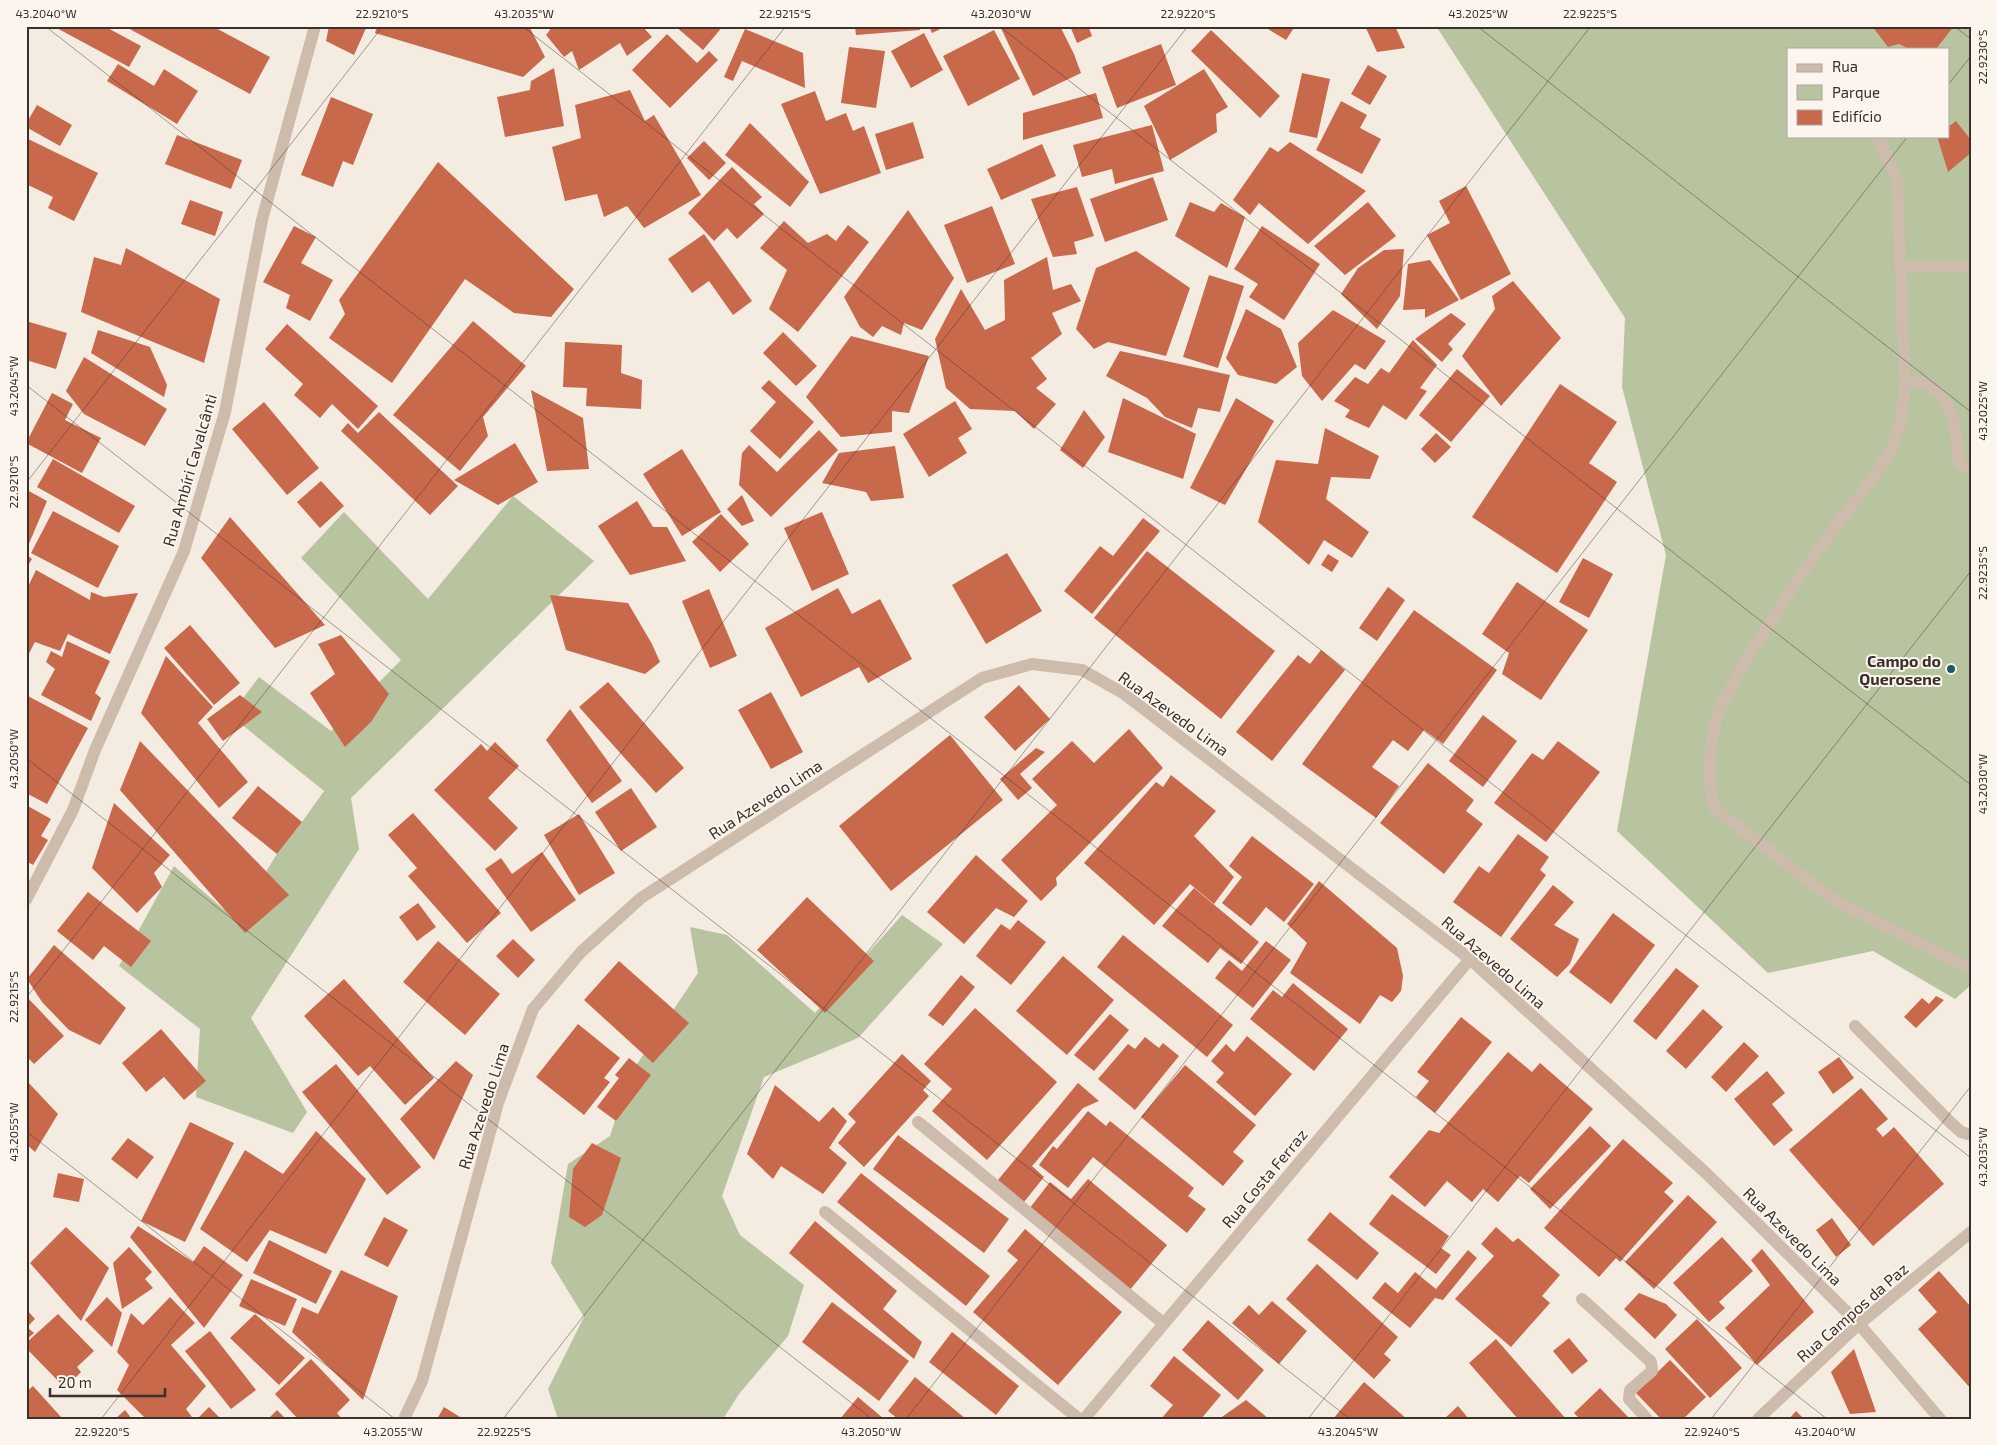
<svg xmlns="http://www.w3.org/2000/svg" width="1997" height="1445" viewBox="0 0 1997 1445" font-family="'Exo 2',sans-serif">
  <style>
    .green { fill: #b8c4a0; fill-rule: evenodd }
    .building { fill: #c8694b }
    .lines { fill: none; stroke-linecap: round; stroke-linejoin: round }
    .service { stroke: #cdbbac; stroke-width: 12 }
    .minor { stroke: #cdbbac; stroke-width: 12 }
    .ticks { fill: none; stroke: #3b302b; stroke-width: 1; stroke-opacity: 0.45 }
    .poi-dot { fill: #1f5a5e; stroke: #fbf5ee; stroke-width: 2 }
    .labels { text-anchor: middle; dominant-baseline: central; stroke-width: 4; stroke-linejoin: round; paint-order: stroke }
    .street-label { font-size: 16px; fill: #3b302b; stroke: #fbf5ee }
    .poi-label { font-size: 16px; font-weight: bold; fill: #3b302b; stroke: #fbf5ee; text-anchor: end }
    .neatline { fill: none; stroke: #3b302b; stroke-width: 2 }
    .ticks-label { font-size: 12px; text-anchor: middle; fill: #3b302b }
  </style>
  <rect width="100%" height="100%" fill="#f4ebe1"/>
  <path class="green" d="M1436,26H1971V985L1955,999L1873,951L1768,973L1617,831L1666,555L1622,387L1625,318ZM1788,49H1948V136H1788Z
    M513,496L594,561L351,798L359,849L251,1018L307,1112L293,1133L196,1097L200,1029L119,966L174,866L236,920L277,854L302,822L324,791L230,715L259,677L331,731L401,660L301,558L344,512L428,599Z
    M902,915L943,944L858,1038L764,1077L722,1196L740,1235L804,1285L788,1336L739,1394L723,1419H558L548,1389L584,1317L551,1263L568,1164L610,1136L629,1076L698,973L690,927L727,935L815,1013Z"/>
  <path class="building" d="M53,26H104L141,46L129,67Z
    M124,26H212L270,57L250,94Z
    M329,26H367L354,55L326,41Z
    M377,26H529L545,57L523,77L375,33Z
    M548,26H642L652,37L627,56L620,43L579,70L572,51L564,57L546,35L550,30Z
    M675,26H723L703,50Z
    M855,26H919L920,30L856,35Z
    M929,26H947L932,33Z
    M1004,26H1060L1074,54L1081,73L1033,96L1001,28Z
    M1070,26H1088L1092,36L1077,43Z
    M1263,26H1295L1286,40Z
    M1365,26H1395L1405,48L1377,52Z
    M1872,26H1954L1936,49H1909L1899,44L1888,47Z
    M745,29L803,53L805,88L742,61L733,81L724,77Z
    M994,30L1020,79L968,106L943,56Z
    M1211,30L1280,96L1260,118L1191,51Z
    M924,33L943,70L911,88L891,51Z
    M667,34L697,63L709,51L718,60L670,108L632,70Z
    M1161,44L1176,85L1117,108L1102,67Z
    M849,47L885,51L876,108L841,103Z
    M118,64L154,86L164,69L198,91L177,124L107,81Z
    M1368,65L1387,76L1370,105L1351,94Z
    M554,68L564,126L505,137L497,97L530,90L531,81Z
    M1204,69L1228,107L1216,114L1217,132L1170,160L1144,106Z
    M1302,73L1330,79L1317,138L1289,132Z
    M630,90L645,121L654,115L701,195L644,228L627,206L604,217L597,194L565,201L552,147L581,138L575,105Z
    M815,91L826,121L846,113L853,131L864,126L881,173L820,194L781,104Z
    M1096,93L1103,118L1023,140V113Z
    M331,97L373,114L353,165L343,161L333,187L301,175Z
    M1341,101L1367,115L1360,128L1381,139L1362,174L1316,150Z
    M37,105L72,125L60,146L26,127V124Z
    M1956,121L1971,140V153L1948,172L1937,136H1948V127Z
    M913,122L924,158L886,170L875,134Z
    M750,123L809,182L790,207L725,155Z
    M1152,125L1164,171L1115,184L1112,169L1082,177L1073,145Z
    M177,135L242,160L231,189L165,164Z
    M26,138L98,173L74,221L48,208L53,197L26,184Z
    M704,141L726,163L709,180L687,158Z
    M1290,142L1366,191L1308,244L1259,203L1250,215L1233,200L1270,147L1278,152Z
    M1042,144L1056,176L1001,200L987,169Z
    M438,162L574,289L551,317L514,313L465,279L392,383L329,338L345,314L339,300Z
    M732,167L762,197L754,204L764,214L737,239L727,228L714,241L688,213Z
    M1153,177L1168,220L1105,242L1090,199Z
    M1466,186L1511,274L1461,300L1427,235L1450,223L1439,201Z
    M1077,187L1094,236L1074,242L1077,254L1053,257L1031,199Z
    M190,200L223,212L215,236L181,224Z
    M1190,202L1214,212L1221,203L1245,217L1227,268L1175,236Z
    M1368,202L1396,236L1345,275L1314,246Z
    M992,206L1015,264L967,283L944,225Z
    M908,210L954,278L922,330L904,323L901,335L882,326L873,337L860,327L844,297Z
    M784,221L808,243L827,234L836,241L848,225L869,242L798,332L769,309L787,270L760,248Z
    M294,226L316,237L301,263L333,280L310,321L286,308L290,295L263,282Z
    M1262,226L1320,264L1284,320L1249,297L1258,284L1234,269Z
    M704,234L752,301L733,315L709,281L692,293L668,259Z
    M126,248L220,299L204,363L81,312L94,257L121,265Z
    M1404,249L1400,296L1377,329L1341,294L1358,268L1384,250Z
    M1136,251L1190,288L1166,356L1108,342L1094,349L1076,329L1096,268Z
    M1047,257L1053,290L1071,284L1081,301L1052,313L1062,334L1031,358L1047,379L1036,388L1056,404L1034,429L1015,411L970,409L946,388L935,339L961,289L985,330L1005,320L1004,280Z
    M1430,260L1459,300L1425,318V309L1403,310L1408,264Z
    M1209,275L1244,286L1218,368L1183,357Z
    M1513,281L1561,338L1501,406L1462,356L1495,309L1492,296Z
    M1246,309L1281,329L1297,367L1276,384L1238,375L1226,358Z
    M1333,310L1386,341L1365,370L1355,364L1322,401L1302,376L1298,343Z
    M1451,313L1466,324L1448,344L1453,349L1442,362L1415,339Z
    M26,321L67,333L56,369L26,360Z
    M473,321L526,366L483,417L488,436L460,471L393,415Z
    M287,324L378,406L358,429L332,404L320,418L294,395L303,384L265,349Z
    M98,330L150,347L167,385L164,397L91,353Z
    M783,332L817,366L796,386L763,353Z
    M851,336L929,356L909,413L892,411V432L841,437L806,397Z
    M1413,340L1437,365L1420,388L1427,391L1406,420L1383,405L1369,428L1345,417L1350,410L1334,401L1355,377L1368,384L1381,368L1389,373Z
    M565,342L622,345L621,373L642,380L641,409L586,406L587,388L563,387Z
    M1120,351L1230,375L1220,412L1198,408L1192,428L1165,417L1147,398L1106,376Z
    M84,357L167,409L145,446L84,414L66,391Z
    M1457,369L1490,396L1451,442L1419,415Z
    M769,380L814,422L780,459L750,431L776,402L761,388Z
    M1560,384L1617,422L1589,463L1617,482L1557,573L1472,517Z
    M531,390L583,418L589,469L547,471Z
    M52,393L73,404L65,420L101,438L82,473L26,443Z
    M1123,398L1196,434L1183,479L1108,452Z
    M1236,398L1274,421L1225,505L1190,488Z
    M955,401L972,429L958,438L967,453L929,477L903,434Z
    M264,402L319,468L287,495L232,429Z
    M1084,410L1105,437L1083,468L1060,450Z
    M379,412L458,486L430,515L341,431L348,423L358,433Z
    M1325,428L1379,456L1370,479L1331,477L1326,499L1369,532L1352,558L1324,540L1309,565L1258,522L1276,460L1318,464Z
    M819,430L838,450L771,517L739,485L742,453L749,445L777,472Z
    M1436,433L1451,447L1435,463L1421,449Z
    M515,443L538,482L498,505L454,480Z
    M895,446L904,498L871,501L866,492L822,483L839,453Z
    M682,449L721,512L682,536L643,474Z
    M53,459L135,506L119,533L37,487Z
    M321,481L344,506L320,528L297,502Z
    M27,490L47,501L28,546L26,545Z
    M742,495L754,521L742,526L727,509Z
    M637,501L653,527H667L686,561L630,575L598,526Z
    M53,511L119,546L98,588L31,553Z
    M822,512L849,574L812,591L784,528Z
    M721,514L749,544L720,572L692,542Z
    M230,517L325,625L275,648L201,558Z
    M1143,518L1160,531L1092,614L1064,591L1100,546L1113,556Z
    M1147,551L1275,651L1221,719L1094,618Z
    M1007,553L1042,611L986,644L952,585Z
    M26,554L32,559L26,569Z
    M1328,554L1339,561L1332,572L1321,565Z
    M1583,558L1613,574L1589,618L1559,602Z
    M36,570L90,600L91,592L104,597L138,593L110,654L68,634L60,651L35,642L26,659V591Z
    M1517,582L1588,630L1541,700L1502,674L1509,653L1482,634Z
    M1388,587L1405,600L1377,641L1359,628Z
    M838,588L852,614L880,599L912,659L868,683L859,667L801,697L765,628Z
    M709,589L737,656L710,668L682,601Z
    M550,595L628,603L652,644L660,662L645,674L566,650Z
    M1414,610L1497,670L1443,744L1424,730L1408,751L1393,740L1372,767L1399,786L1376,818L1302,764Z
    M190,625L240,683L214,705L164,648Z
    M341,635L389,694L371,722L345,747L310,693L335,674L318,644Z
    M67,641L110,661L95,693L101,698L91,721L41,695L55,669L46,662L51,651L62,657Z
    M1321,650L1345,670L1272,761L1236,732L1298,655L1310,664Z
    M166,656L213,707L198,723L248,782L219,808L141,713Z
    M608,682L684,768L656,793L579,707Z
    M1019,685L1050,719L1015,751L984,717Z
    M771,692L803,752L771,769L738,710Z
    M26,695L88,728L47,804L26,793Z
    M240,695L262,712L223,741L207,719Z
    M570,709L622,781L592,803L546,740Z
    M1483,715L1517,741L1483,787L1449,761Z
    M1129,729L1163,768L1056,878L1057,885L1041,901L1001,860L1057,805L1032,779L1072,741L1094,763Z
    M950,735L1003,800L891,891L839,826Z
    M140,741L289,895L245,933L120,790Z
    M1558,741L1600,772L1546,842L1494,803L1532,753L1543,760Z
    M495,742L519,766L488,798L518,828L495,851L434,790L481,744L487,751Z
    M1036,748L1045,752L1020,774L1032,788L1018,800L1000,779Z
    M1428,763L1474,800L1466,811L1483,824L1444,874L1380,823Z
    M1171,775L1216,811L1194,836L1234,877L1214,904L1190,884L1154,925L1084,863L1156,782L1163,787Z
    M258,786L302,822L277,854L232,818Z
    M631,788L657,827L621,851L595,812Z
    M114,803L170,855L154,873L162,887L137,913L92,868Z
    M26,805L51,819L41,836L48,840L33,865L26,861Z
    M413,813L501,913L467,943L408,876L417,868L388,835Z
    M579,814L615,873L579,895L544,835Z
    M1518,834L1549,857L1540,870L1546,875L1501,937L1453,902L1479,866L1489,873Z
    M1252,836L1314,884L1284,922L1266,907L1251,926L1222,903L1242,877L1229,866Z
    M542,852L576,900L531,932L485,869L501,858L512,874Z
    M976,855L1028,901L1014,917L996,908L964,944L927,912Z
    M1319,881L1397,948L1403,976L1401,991L1392,1002L1380,995L1360,1024L1290,973L1307,943L1287,924Z
    M1553,885L1574,902L1554,925L1579,939L1570,964L1557,977L1510,939Z
    M1194,888L1259,942L1241,964L1220,948L1208,963L1162,926Z
    M88,892L151,941L131,967L104,946L93,960L57,931Z
    M807,897L874,961L825,1013L757,950Z
    M418,903L436,927L417,941L399,917Z
    M1613,913L1655,945L1611,1004L1569,972Z
    M1018,920L1046,942L1011,985L976,956L1001,924L1010,930Z
    M1123,935L1233,1025L1207,1057L1097,967Z
    M513,939L535,960L518,978L496,956Z
    M438,941L500,994L465,1035L403,982Z
    M1266,941L1291,960L1253,1008L1215,978L1229,960L1242,971Z
    M54,945L126,1008L100,1045L69,1030L42,1002L27,979Z
    M1063,956L1114,1000L1067,1055L1016,1011Z
    M619,961L689,1023L653,1063L584,1000Z
    M1676,968L1699,986L1656,1040L1633,1021Z
    M961,975L975,987L943,1026L928,1015Z
    M344,979L434,1078L405,1105L370,1066L358,1076L304,1016Z
    M1293,983L1348,1029L1314,1071L1250,1019L1273,990L1282,997Z
    M26,996L64,1036L34,1064L26,1056Z
    M1936,996L1944,1000L1916,1028L1904,1017L1922,998L1929,1004Z
    M975,1008L1057,1082L987,1160L932,1111L952,1089L924,1064Z
    M1703,1009L1723,1027L1686,1069L1666,1051Z
    M1110,1014L1129,1030L1094,1071L1074,1055Z
    M1461,1017L1492,1042L1435,1113L1416,1097L1429,1081L1417,1072Z
    M578,1024L620,1058L604,1078L610,1082L584,1115L536,1077Z
    M161,1029L206,1081L184,1100L164,1077L146,1092L122,1063Z
    M1247,1036L1292,1074L1255,1116L1216,1082L1224,1073L1211,1061L1226,1044L1234,1052Z
    M1145,1037L1159,1048L1163,1043L1179,1056L1135,1110L1098,1079L1128,1044L1135,1049Z
    M1744,1042L1759,1056L1726,1092L1711,1077Z
    M1508,1052L1532,1072L1540,1063L1593,1109L1529,1183L1520,1176L1498,1202L1483,1189L1472,1202L1447,1181L1425,1207L1389,1177L1429,1130L1439,1133Z
    M902,1054L931,1081L923,1090L929,1096L864,1167L838,1143L856,1122L848,1114Z
    M1839,1057L1854,1078L1833,1094L1818,1072Z
    M629,1058L651,1075L616,1121L597,1107L619,1078L615,1075Z
    M456,1061L473,1075L434,1160L400,1119Z
    M336,1064L421,1167L387,1195L302,1092Z
    M1185,1065L1256,1125L1233,1152L1244,1161L1223,1186L1141,1117Z
    M1767,1071L1785,1093L1772,1104L1793,1130L1774,1146L1734,1099Z
    M26,1080L58,1114L35,1152L26,1144Z
    M1078,1083L1099,1101L1083,1108L1032,1166L1044,1177L1024,1202L998,1180Z
    M775,1085L819,1122L833,1107L847,1121L829,1148L847,1163L823,1194L781,1166L773,1179L747,1154Z
    M1861,1088L1888,1119L1876,1129L1883,1137L1894,1127L1944,1184L1873,1246L1789,1150Z
    M1088,1111L1106,1126L1110,1121L1194,1188L1188,1196L1206,1209L1187,1233L1093,1157L1068,1188L1039,1165L1053,1146L1057,1149Z
    M190,1122L234,1143L185,1242L141,1221Z
    M1590,1126L1611,1146L1550,1209L1530,1189Z
    M316,1131L366,1179L326,1254L270,1230L247,1262L200,1229L245,1150L283,1174Z
    M898,1135L1009,1219L984,1253L873,1169Z
    M128,1138L154,1157L137,1179L111,1159Z
    M1623,1139L1673,1183L1664,1192L1674,1201L1620,1262L1616,1258L1599,1277L1544,1228Z
    M592,1143L621,1158L602,1215L585,1227L569,1217L573,1169Z
    M58,1173L84,1179L79,1202L53,1197Z
    M861,1173L990,1276L966,1306L837,1202Z
    M1088,1179L1167,1245L1129,1291L1029,1209L1050,1182L1071,1199Z
    M1392,1194L1449,1236L1441,1248L1451,1255L1436,1274L1369,1224Z
    M1688,1195L1717,1222L1654,1289L1625,1262Z
    M1330,1212L1379,1253L1357,1280L1307,1240Z
    M384,1217L408,1230L388,1267L364,1255Z
    M1832,1218L1851,1245L1836,1257L1816,1230Z
    M815,1221L897,1291L883,1309L922,1342L914,1359L789,1253Z
    M138,1226L193,1262L204,1246L243,1275L204,1328L130,1237Z
    M66,1227L109,1268L81,1321L30,1263Z
    M1496,1227L1513,1242L1518,1238L1560,1275L1542,1296L1550,1303L1511,1347L1455,1299L1494,1256L1481,1244Z
    M1025,1229L1122,1312L1058,1385L973,1312L1018,1260L1007,1251Z
    M1722,1237L1753,1271L1719,1302L1725,1308L1709,1322L1673,1283Z
    M269,1240L332,1271L316,1304L253,1273Z
    M129,1247L152,1272L145,1279L153,1288L122,1309L113,1263Z
    M1762,1249L1814,1312L1757,1365L1725,1328L1770,1285L1751,1260Z
    M1468,1250L1477,1258L1443,1300L1435,1298L1410,1328L1372,1298L1385,1282L1398,1293L1415,1272L1436,1289Z
    M1317,1264L1398,1337L1384,1354L1391,1360L1374,1379L1286,1299Z
    M341,1270L398,1296L363,1400L292,1332L302,1307L318,1314Z
    M1939,1271L1971,1307V1389L1918,1329L1937,1312L1918,1290Z
    M251,1279L297,1299L285,1326L239,1306Z
    M1639,1293L1666,1304L1677,1315L1655,1339L1624,1309Z
    M107,1297L122,1313L112,1347L85,1320Z
    M170,1297L195,1323L171,1345L206,1386L186,1409L192,1417L190,1419H146L117,1390L129,1365L117,1352L131,1313L143,1325Z
    M1272,1301L1307,1331L1279,1364L1232,1323L1249,1305L1259,1315Z
    M832,1302L909,1361L879,1401L802,1342Z
    M26,1309L35,1319L27,1327L34,1333L26,1340Z
    M58,1314L94,1351L77,1367L81,1372L65,1388L26,1348V1343Z
    M255,1314L305,1358L279,1385L230,1338Z
    M1697,1319L1742,1368L1710,1398L1665,1349Z
    M1208,1320L1264,1370L1238,1400L1182,1350Z
    M210,1331L256,1390L231,1409L185,1351Z
    M952,1332L1019,1386L996,1415L929,1362Z
    M1569,1338L1588,1361L1572,1374L1553,1351Z
    M1496,1339L1566,1419H1518L1469,1363Z
    M1854,1349L1876,1412L1850,1414L1831,1372Z
    M1174,1356L1221,1395L1201,1419H1161L1173,1405L1150,1386Z
    M311,1359L350,1400L337,1413L342,1419H298L275,1394Z
    M1670,1360L1706,1397L1683,1419H1661L1636,1393Z
    M915,1377L966,1419H898L888,1411Z
    M1364,1382L1407,1419H1333Z
    M33,1386L61,1417L60,1419H26V1392Z
    M1600,1388L1630,1419H1580L1574,1413Z
    M858,1397L884,1419H840Z
    M1246,1400L1269,1419H1219Z
    M1458,1406L1469,1419H1444Z
    M209,1407L221,1419H197Z
    M444,1407L463,1419H437Z
    M125,1410L132,1419H115Z
    M277,1410L286,1419H268Z
    M1796,1411L1804,1419H1789Z"/>
  <g class="lines">
    <path class="service" d="M1877,136L1897,180L1905,383L1901,420L1891,450L1871,481L1837,524L1798,579L1747,658L1718,711L1711,746L1709,781L1715,809L1834,900L1971,969
      M1901,266H1971
      M1905,383C1911,383 1919,381 1924,383C1954,394 1957,435 1958,461L1964,467H1971
      M1855,1026L1950,1122L1961,1132L1971,1135
      M918,1122L1163,1323
      M825,1212L1079,1419
      M1582,1299L1651,1362L1652,1371L1630,1390L1629,1399L1647,1419"/>
    <path class="minor" d="M26,900L73,810L95,750L184,551L225,412L262,220L315,26
      M404,1419L422,1381L498,1103L533,1009L581,952L641,898L982,678L1032,664L1082,670L1123,693L1470,959L1707,1174L1859,1324L1940,1419
      M1084,1419L1470,959
      M1758,1419L1859,1324L1971,1232"/>
  </g>
  <path class="ticks" d="M45,26L1827,1419M522,26L1971,1158M999,26L1971,785M1477,26L1971,412M1954,26L1971,39M1948,85L1971,56M26,385L1350,1419M26,483L383,26M26,758L872,1419M26,998L786,26M26,1131L395,1419M101,1419L1188,26M503,1419L1591,26M906,1419L1908,136M1308,1419L1971,571M1711,1419L1971,1086"/>
  <circle class="poi-dot" cx="1951" cy="669" r="5"/>
  <g class="labels">
    <g class="street-label">
      <text transform="translate(189 470) rotate(-74)">Rua Ambíri Cavalcânti</text>
      <text transform="translate(1174 713) rotate(36)">Rua Azevedo Lima</text>
      <text transform="translate(765 799) rotate(-33)">Rua Azevedo Lima</text>
      <text transform="translate(1494 962) rotate(41)">Rua Azevedo Lima</text>
      <text transform="translate(483 1106) rotate(-72)">Rua Azevedo Lima</text>
      <text transform="translate(1264 1178) rotate(-50)">Rua Costa Ferraz</text>
      <text transform="translate(1793 1236) rotate(45)">Rua Azevedo Lima</text>
      <text transform="translate(1852 1312) rotate(-41)">Rua Campos da Paz</text>
    </g>
    <g class="poi-label">
      <text x="1941" y="660">Campo do<tspan x="1941" dy="18">Querosene</tspan></text>
    </g>
  </g>
  <rect width="1997" height="1445" fill="none" stroke="#fbf5ee" stroke-width="55"/>
  <rect x="1787" y="48" width="162" height="90" fill="#fbf5ee" stroke="#aea6a0"/>
  <rect x="1797" y="64" width="25" height="8" fill="#cdbbac" stroke="#aea6a0"/>
  <text x="1832" y="72" font-size="15" fill="#3b302b">Rua</text>
  <rect x="1797" y="85" width="25" height="15" fill="#b8c4a0" stroke="#aea6a0"/>
  <text x="1832" y="98" font-size="15" fill="#3b302b">Parque</text>
  <rect x="1797" y="110" width="25" height="15" fill="#c8694b" stroke="#aea6a0"/>
  <text x="1832" y="122" font-size="15" fill="#3b302b">Edifício</text>
  <path d="M50 1388v8h115v-8" fill="none" stroke="#3b302b" stroke-width="2.5"/>
  <text x="58" y="1388" font-size="15" fill="#3b302b" stroke="#fbf5ee" stroke-width="4" paint-order="stroke">20 m</text>
  <rect x="28" y="28" width="1942" height="1390" class="neatline"/>
  <g class="ticks-label">
    <text x="46" y="18">43.2040°W</text>
    <text x="382" y="18">22.9210°S</text>
    <text x="524" y="18">43.2035°W</text>
    <text x="785" y="18">22.9215°S</text>
    <text x="1001" y="18">43.2030°W</text>
    <text x="1188" y="18">22.9220°S</text>
    <text x="1478" y="18">43.2025°W</text>
    <text x="1590" y="18">22.9225°S</text>
    <text transform="translate(1983 57) rotate(-90)" y="4">22.9230°S</text>
    <text transform="translate(14 386) rotate(-90)" y="4">43.2045°W</text>
    <text transform="translate(1983 411) rotate(-90)" y="4">43.2025°W</text>
    <text transform="translate(14 482) rotate(-90)" y="4">22.9210°S</text>
    <text transform="translate(1983 573) rotate(-90)" y="4">22.9235°S</text>
    <text transform="translate(14 759) rotate(-90)" y="4">43.2050°W</text>
    <text transform="translate(1983 784) rotate(-90)" y="4">43.2030°W</text>
    <text transform="translate(14 997) rotate(-90)" y="4">22.9215°S</text>
    <text transform="translate(14 1132) rotate(-90)" y="4">43.2055°W</text>
    <text transform="translate(1983 1157) rotate(-90)" y="4">43.2035°W</text>
    <text x="102" y="1436">22.9220°S</text>
    <text x="393" y="1436">43.2055°W</text>
    <text x="504" y="1436">22.9225°S</text>
    <text x="871" y="1436">43.2050°W</text>
    <text x="1348" y="1436">43.2045°W</text>
    <text x="1712" y="1436">22.9240°S</text>
    <text x="1825" y="1436">43.2040°W</text>
  </g>
</svg>
